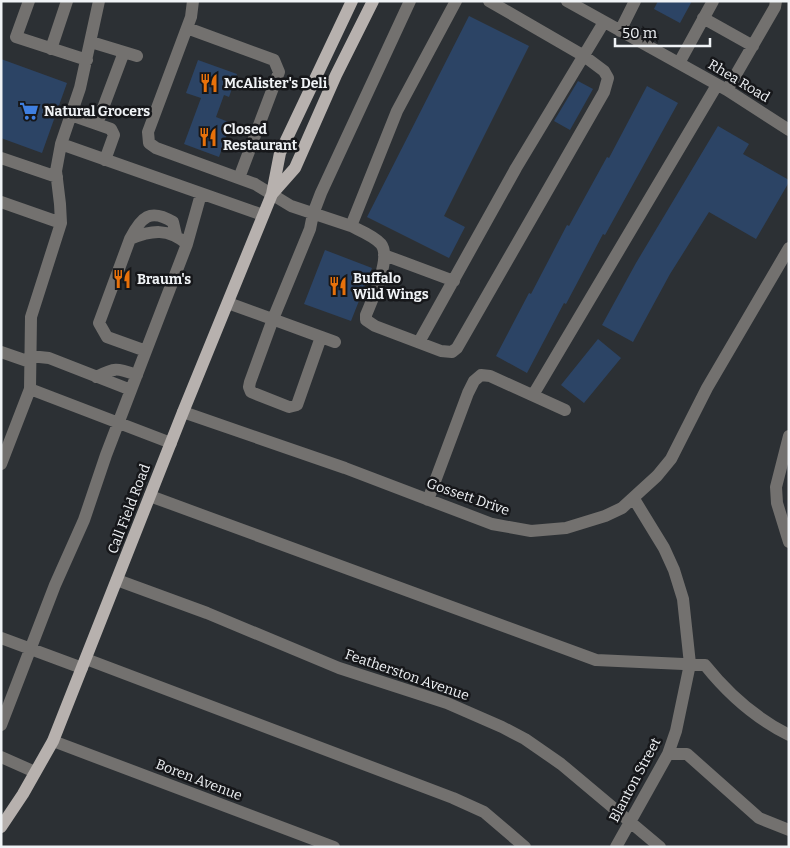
<svg xmlns="http://www.w3.org/2000/svg" width="790" height="848" viewBox="0 0 790 848" font-family="Bitter,serif">
  <style>
    .building { fill: #2c4465 }
    .lines { fill: none; stroke-linecap: round; stroke-linejoin: round }
    .minor { stroke: #73716f; stroke-width: 12 }
    .major { stroke: #b7b1ae; stroke-width: 12 }
    .labels { text-anchor: middle; dominant-baseline: central; stroke-width: 5; stroke-linejoin: round; paint-order: stroke }
    .street-label { font-size: 14px; fill: #f0f3f6; stroke: #16171a }
    .poi-label { font-size: 14px; font-weight: bold; fill: #f0f3f6; stroke: #16171a; text-anchor: start }
  </style>
  <rect width="100%" height="100%" fill="#2c3034"/>
  <path class="building" d="M658,1H692L680,23L654,9Z
    M469,16L529,46L444,216L465,227L449,258L367,217Z
    M1,59L67,83L42,153L1,138Z
    M198,60L237,74L229,97L224,95L216,117L231,123L219,157L184,144L201,98L186,93Z
    M578,81L593,89L570,130L554,121Z
    M647,86L678,103L605,235L603,234L566,304L564,303L527,373L496,356L529,293L531,294L567,225L569,226L607,157L609,158Z
    M718,126L749,144L743,154L789,180V182L756,239L709,212L670,274L633,342L602,325L636,263Z
    M325,250L372,268L351,321L304,304Z
    M598,339L621,358L584,403L561,385Z"/>
  <g class="lines">
    <path class="minor" d="M29,1L16,37L87,60
      M99,1L80,88L61,144L263,215
      M193,1L191,17L148,132L149,143L156,148L255,184L291,206L351,226L397,111L456,1
      M567,1L727,90L789,130
      M703,18L753,46
      M187,28L274,60L279,72L239,178
      M620,31L635,1
      M91,42L137,56
      M51,49L67,1
      M679,63L713,1
      M727,90L775,7L776,1
      M71,115L111,129L114,135L105,160
      M97,124L124,52
      M61,144L56,171L60,204L61,223L31,317L30,389L171,443
      M1,158L57,177
      M1,202L61,223
      M351,226C361,231 374,236 381,244C392,258 372,300 366,315V320L375,326L441,351L452,352L457,348L604,92L608,78L604,71L584,56L489,1
      M130,239C141,217 150,208 173,222L176,235
      M384,255L454,281
      M228,303L335,342
      M321,337L297,405L289,407L251,392L249,387L250,382L273,319L310,229L313,214L321,193L410,1
      M419,342L516,168L604,22
      M146,351L107,337L99,323L130,239C152,230 168,228 187,244
      M1,352L30,362
      M30,356L49,358L131,390
      M96,377C115,367 117,368 137,375
      M533,395L717,85
      M183,412L345,468L492,524L531,531L566,528L605,516L622,508L657,476L671,459L707,388L789,248
      M789,436L776,487L777,503L789,542
      M1,464L30,389
      M150,496L596,660L705,665C729,695 755,718 789,735
      M428,500L468,393L474,381L481,375L490,376L565,410
      M117,580L207,613L339,668L447,703L502,727L525,739L561,764L660,847
      M1,638L82,668
      M86,659L453,798L484,812L525,847
      M1,725L55,585L84,520L106,455L187,244L201,194
      M53,741L334,847
      M668,754H687L759,818L789,830
      M1,757L35,772
      M616,847L668,754L676,731L690,664L683,599L674,570L664,548L634,499"/>
    <path class="major" d="M272,194L295,168L336,75L373,1
      M1,827L23,794L53,741L183,412L272,194L280,153L352,1"/>
  </g>
  <defs>
    <g id="restaurant-bare" transform="scale(1.5)"><path d="M-5-6h1v4h1v-4h1v4h1v-4h1v5L-1.5 .5V6h-2V.5L-5-1ZM5-6V6H3V1.5H1.5Q1.5-4 5-6Z" fill="#e8710a" stroke="#16171a" stroke-width="2.5" paint-order="stroke"/></g>
    <g id="supermarket-bare" transform="scale(1.5)"><path d="M-6-5.5h2.5l.6 2H6L4.5 2H-2.5L-4.4-4H-6ZM-1.5 3.2a1.3 1.3 0 1 0 .1 0ZM3 3.2a1.3 1.3 0 1 0 .1 0Z" fill="#3f7fe0" stroke="#16171a" stroke-width="2.5" paint-order="stroke"/></g>
  </defs>
  <g fill-rule="evenodd">
    <use href="#restaurant-bare" x="209" y="83"/>
    <use href="#supermarket-bare" x="29" y="111"/>
    <use href="#restaurant-bare" x="208" y="137"/>
    <use href="#restaurant-bare" x="122" y="279"/>
    <use href="#restaurant-bare" x="338" y="286"/>
  </g>
  <g class="labels">
    <g class="street-label">
      <text transform="translate(739 81) rotate(31)">Rhea Road</text>
      <text transform="translate(468 497) rotate(19)">Gossett Drive</text>
      <text transform="translate(129 509) rotate(-69)">Call Field Road</text>
      <text transform="translate(407 675) rotate(19)">Featherston Avenue</text>
      <text transform="translate(199 780) rotate(21)">Boren Avenue</text>
      <text transform="translate(635 780) rotate(-62)">Blanton Street</text>
    </g>
    <g class="poi-label">
      <text x="224" y="83">McAlister's Deli</text>
      <text x="44" y="111">Natural Grocers</text>
      <text x="223" y="129">Closed<tspan x="223" dy="16">Restaurant</tspan></text>
      <text x="353" y="278">Buffalo<tspan x="353" dy="16">Wild Wings</tspan></text>
      <text x="137" y="279">Braum's</text>
    </g>
  </g>
  <rect width="790" height="848" fill="none" stroke="#f0f3f6" stroke-width="5"/>
  <path d="M615 38v8h95v-8" fill="none" stroke="#f0f3f6" stroke-width="2.5"/>
  <text x="622" y="38" font-size="15" fill="#f0f3f6" stroke="#16171a" stroke-width="4" paint-order="stroke">50 m</text>
</svg>
